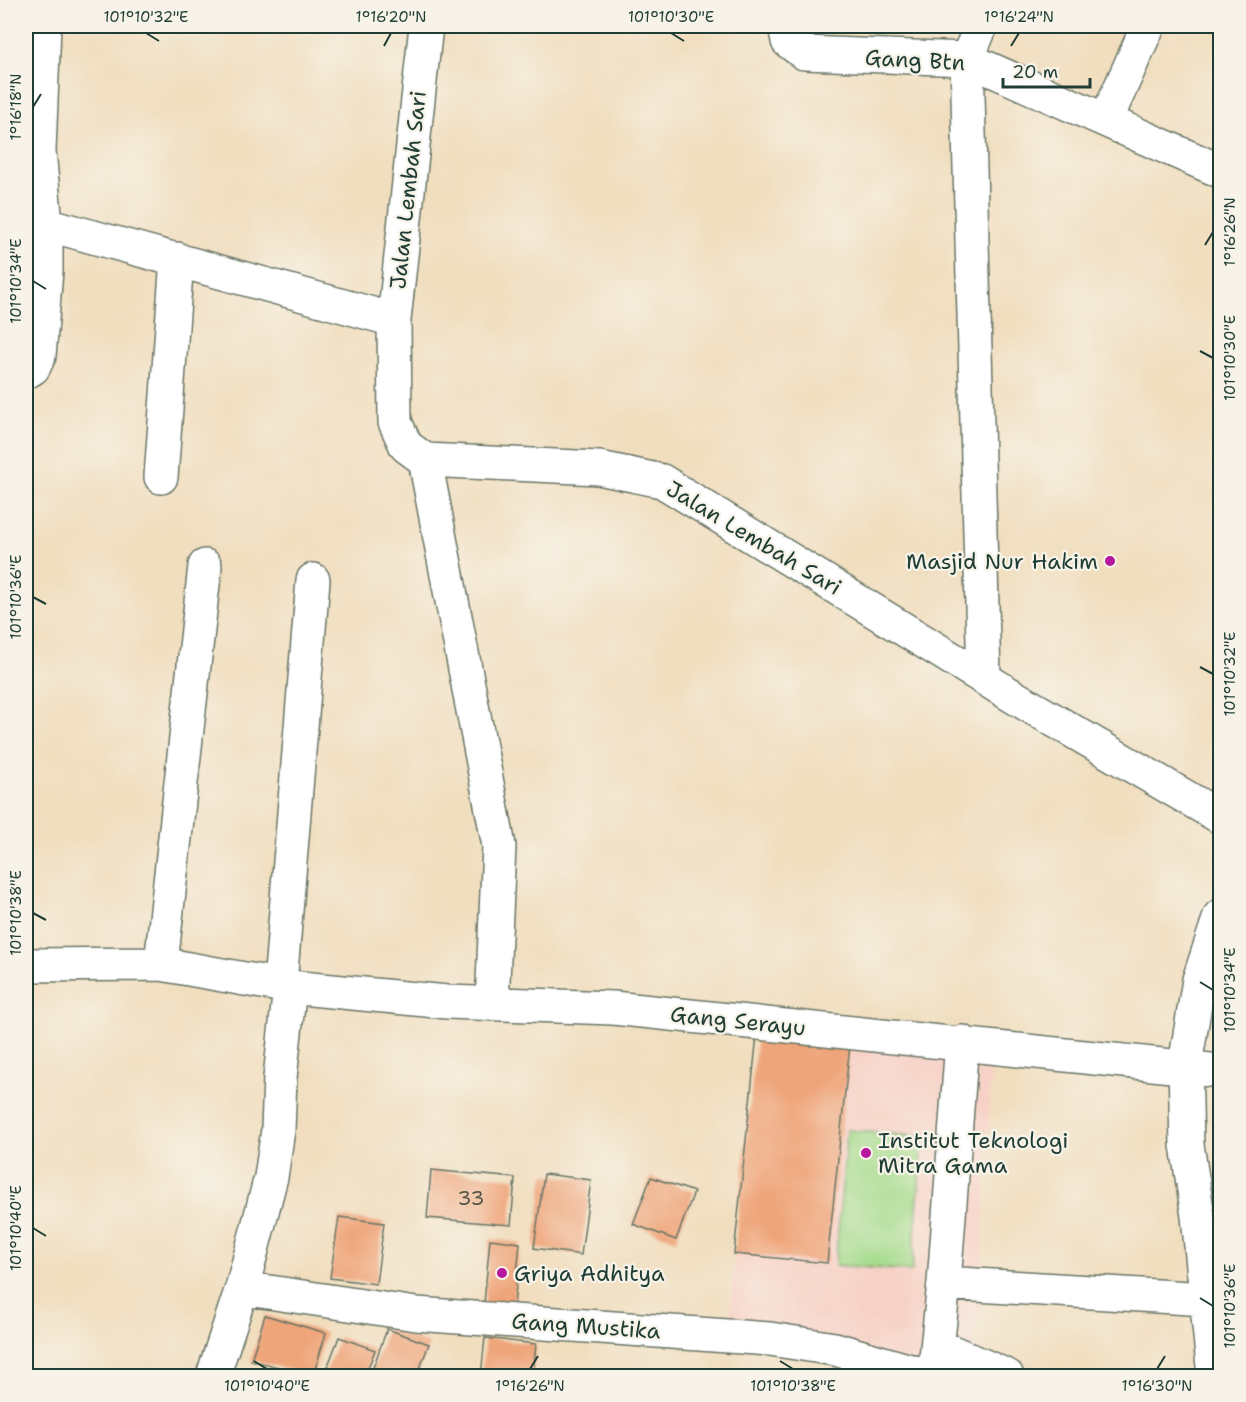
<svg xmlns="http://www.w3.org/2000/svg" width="1246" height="1402" viewBox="0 0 1246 1402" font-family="'Shantell Sans',sans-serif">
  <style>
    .built { fill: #f7d1c6 }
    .green { fill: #a5db8c; stroke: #628c60; stroke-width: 1.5 }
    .building { fill: #efa57a }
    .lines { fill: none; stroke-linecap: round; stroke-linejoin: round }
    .minor-casing { stroke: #687565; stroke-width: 36 }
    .minor { stroke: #fff; stroke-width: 33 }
    .ticks { fill: none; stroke: #1f3d34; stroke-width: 2 }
    .poi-dot { fill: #b5179e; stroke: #f7f3e8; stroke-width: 2 }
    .labels { text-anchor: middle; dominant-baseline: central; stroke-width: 4.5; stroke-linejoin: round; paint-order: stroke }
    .number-label { font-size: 20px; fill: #535746 }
    .street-label { font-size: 22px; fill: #1f3d34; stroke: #f7f3e8 }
    .poi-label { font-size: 22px; fill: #1f3d34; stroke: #f7f3e8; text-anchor: start }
    .neatline { fill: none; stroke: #1f3d34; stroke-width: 2 }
    .ticks-label { font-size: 15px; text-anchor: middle; fill: #1f3d34 }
  </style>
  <rect width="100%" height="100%" fill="#f7f3e8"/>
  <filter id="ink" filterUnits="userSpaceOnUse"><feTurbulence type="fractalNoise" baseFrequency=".0167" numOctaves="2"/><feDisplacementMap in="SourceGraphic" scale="12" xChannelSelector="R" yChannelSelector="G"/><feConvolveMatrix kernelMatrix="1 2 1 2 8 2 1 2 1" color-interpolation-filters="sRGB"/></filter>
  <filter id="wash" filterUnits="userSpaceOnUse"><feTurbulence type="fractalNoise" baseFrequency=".008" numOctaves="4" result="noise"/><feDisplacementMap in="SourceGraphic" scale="24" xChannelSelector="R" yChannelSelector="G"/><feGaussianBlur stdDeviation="1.35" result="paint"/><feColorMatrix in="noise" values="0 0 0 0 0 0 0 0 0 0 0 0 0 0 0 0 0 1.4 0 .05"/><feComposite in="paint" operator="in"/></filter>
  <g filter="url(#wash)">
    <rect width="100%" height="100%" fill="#f1debf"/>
    <path class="built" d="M757,1035L992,1051L981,1285L971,1376H948L728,1331Z"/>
    <path class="green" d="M847,1130L923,1137L912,1271L835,1265Z"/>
    <g id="blocks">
      <path class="building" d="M757,1035L850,1044L827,1263L734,1254Z
        M431,1170L515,1178L511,1225L427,1218Z
        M544,1174L591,1180L581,1255L534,1248Z
        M651,1177L694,1192L676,1240L633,1224Z
        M339,1217L384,1223L376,1284L330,1278Z
        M490,1239L520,1243L514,1306L484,1303Z
        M265,1315L326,1333L313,1376L251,1360Z
        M387,1329L429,1344L417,1376H370Z
        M339,1337L375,1350L365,1376H324Z
        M485,1338L536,1344L533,1376H481Z"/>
    </g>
  </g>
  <g filter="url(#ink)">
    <use href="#blocks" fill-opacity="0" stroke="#687565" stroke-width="1.5"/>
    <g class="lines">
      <g class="minor-casing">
        <path id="minor" d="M44,26L39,151L46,224L394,320
          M426,26L394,320L395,422L406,446L425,460L599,468L662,481L1016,698L1220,817
          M785,26L788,41L804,53L967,59L1220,171
          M981,26L967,59L984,678
          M1106,120L1148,26
          M26,372L33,368L39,356L46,271V224
          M425,460L499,846L492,1004
          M161,477L177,259
          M161,964L205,566
          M26,965L161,964L290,987L447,1002L613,1008L1220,1071
          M280,985L313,580
          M944,1283L1206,1299
          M242,1288L416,1314L770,1339L835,1349L928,1376
          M938,1346L1007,1376
          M213,1376L242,1288L271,1177L278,1130L280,1078L290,987
          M934,1376L944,1283L962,1042
          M1214,1376L1198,1216L1187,1145L1185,1065L1199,980L1220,916"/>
      </g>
      <use href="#minor" class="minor"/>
    </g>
  </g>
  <path class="ticks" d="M146,33L159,41M671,33L684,41M384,46L391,33M1011,46L1019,33M33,107L41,94M1205,245L1213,232M33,281L46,289M1200,351L1213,358M33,597L46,604M1200,667L1213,674M33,913L46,920M1200,982L1213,990M33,1228L46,1236M1200,1298L1213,1306M254,1361L267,1369M780,1361L793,1369M530,1369L538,1356M1157,1369L1165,1356"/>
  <g class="poi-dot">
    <circle cx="1110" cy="561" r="6"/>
    <circle cx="866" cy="1153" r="6"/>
    <circle cx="502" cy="1273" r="6"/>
  </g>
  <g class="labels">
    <g class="number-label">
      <text x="471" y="1198">33</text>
    </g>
    <g class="street-label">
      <text transform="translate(915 60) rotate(3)">Gang Btn</text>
      <text transform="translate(408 190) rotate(-84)">Jalan Lembah Sari</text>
      <text transform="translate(754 538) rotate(31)">Jalan Lembah Sari</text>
      <text transform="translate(738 1021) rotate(6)">Gang Serayu</text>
      <text transform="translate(586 1326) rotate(4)">Gang Mustika</text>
    </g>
    <g class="poi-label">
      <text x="1098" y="561" text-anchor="end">Masjid Nur Hakim</text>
      <text x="878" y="1140">Institut Teknologi<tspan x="878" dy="25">Mitra Gama</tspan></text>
      <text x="514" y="1273">Griya Adhitya</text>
    </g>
  </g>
  <rect width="1246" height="1402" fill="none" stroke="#f7f3e8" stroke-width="66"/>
  <path d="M1003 78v9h87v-9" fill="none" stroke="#1f3d34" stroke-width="3"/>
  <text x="1012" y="78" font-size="18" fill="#1f3d34" stroke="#f7f3e8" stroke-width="4.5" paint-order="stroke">20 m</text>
  <rect x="33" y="33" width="1180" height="1336" class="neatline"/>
  <g class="ticks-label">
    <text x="146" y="22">101°10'32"E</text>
    <text x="391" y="22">1°16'20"N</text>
    <text x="671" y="22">101°10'30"E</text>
    <text x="1019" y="22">1°16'24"N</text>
    <text transform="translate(16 107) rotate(-90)" y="5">1°16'18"N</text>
    <text transform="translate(1230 232) rotate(-90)" y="5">1°16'26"N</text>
    <text transform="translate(16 281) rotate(-90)" y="5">101°10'34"E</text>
    <text transform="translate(1230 358) rotate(-90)" y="5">101°10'30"E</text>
    <text transform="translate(16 597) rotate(-90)" y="5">101°10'36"E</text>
    <text transform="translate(1230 674) rotate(-90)" y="5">101°10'32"E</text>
    <text transform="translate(16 913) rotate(-90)" y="5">101°10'38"E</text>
    <text transform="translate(1230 990) rotate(-90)" y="5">101°10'34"E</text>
    <text transform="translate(16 1228) rotate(-90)" y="5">101°10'40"E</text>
    <text transform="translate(1230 1306) rotate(-90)" y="5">101°10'36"E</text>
    <text x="267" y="1391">101°10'40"E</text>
    <text x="530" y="1391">1°16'26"N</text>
    <text x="793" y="1391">101°10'38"E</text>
    <text x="1157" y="1391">1°16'30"N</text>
  </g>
</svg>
